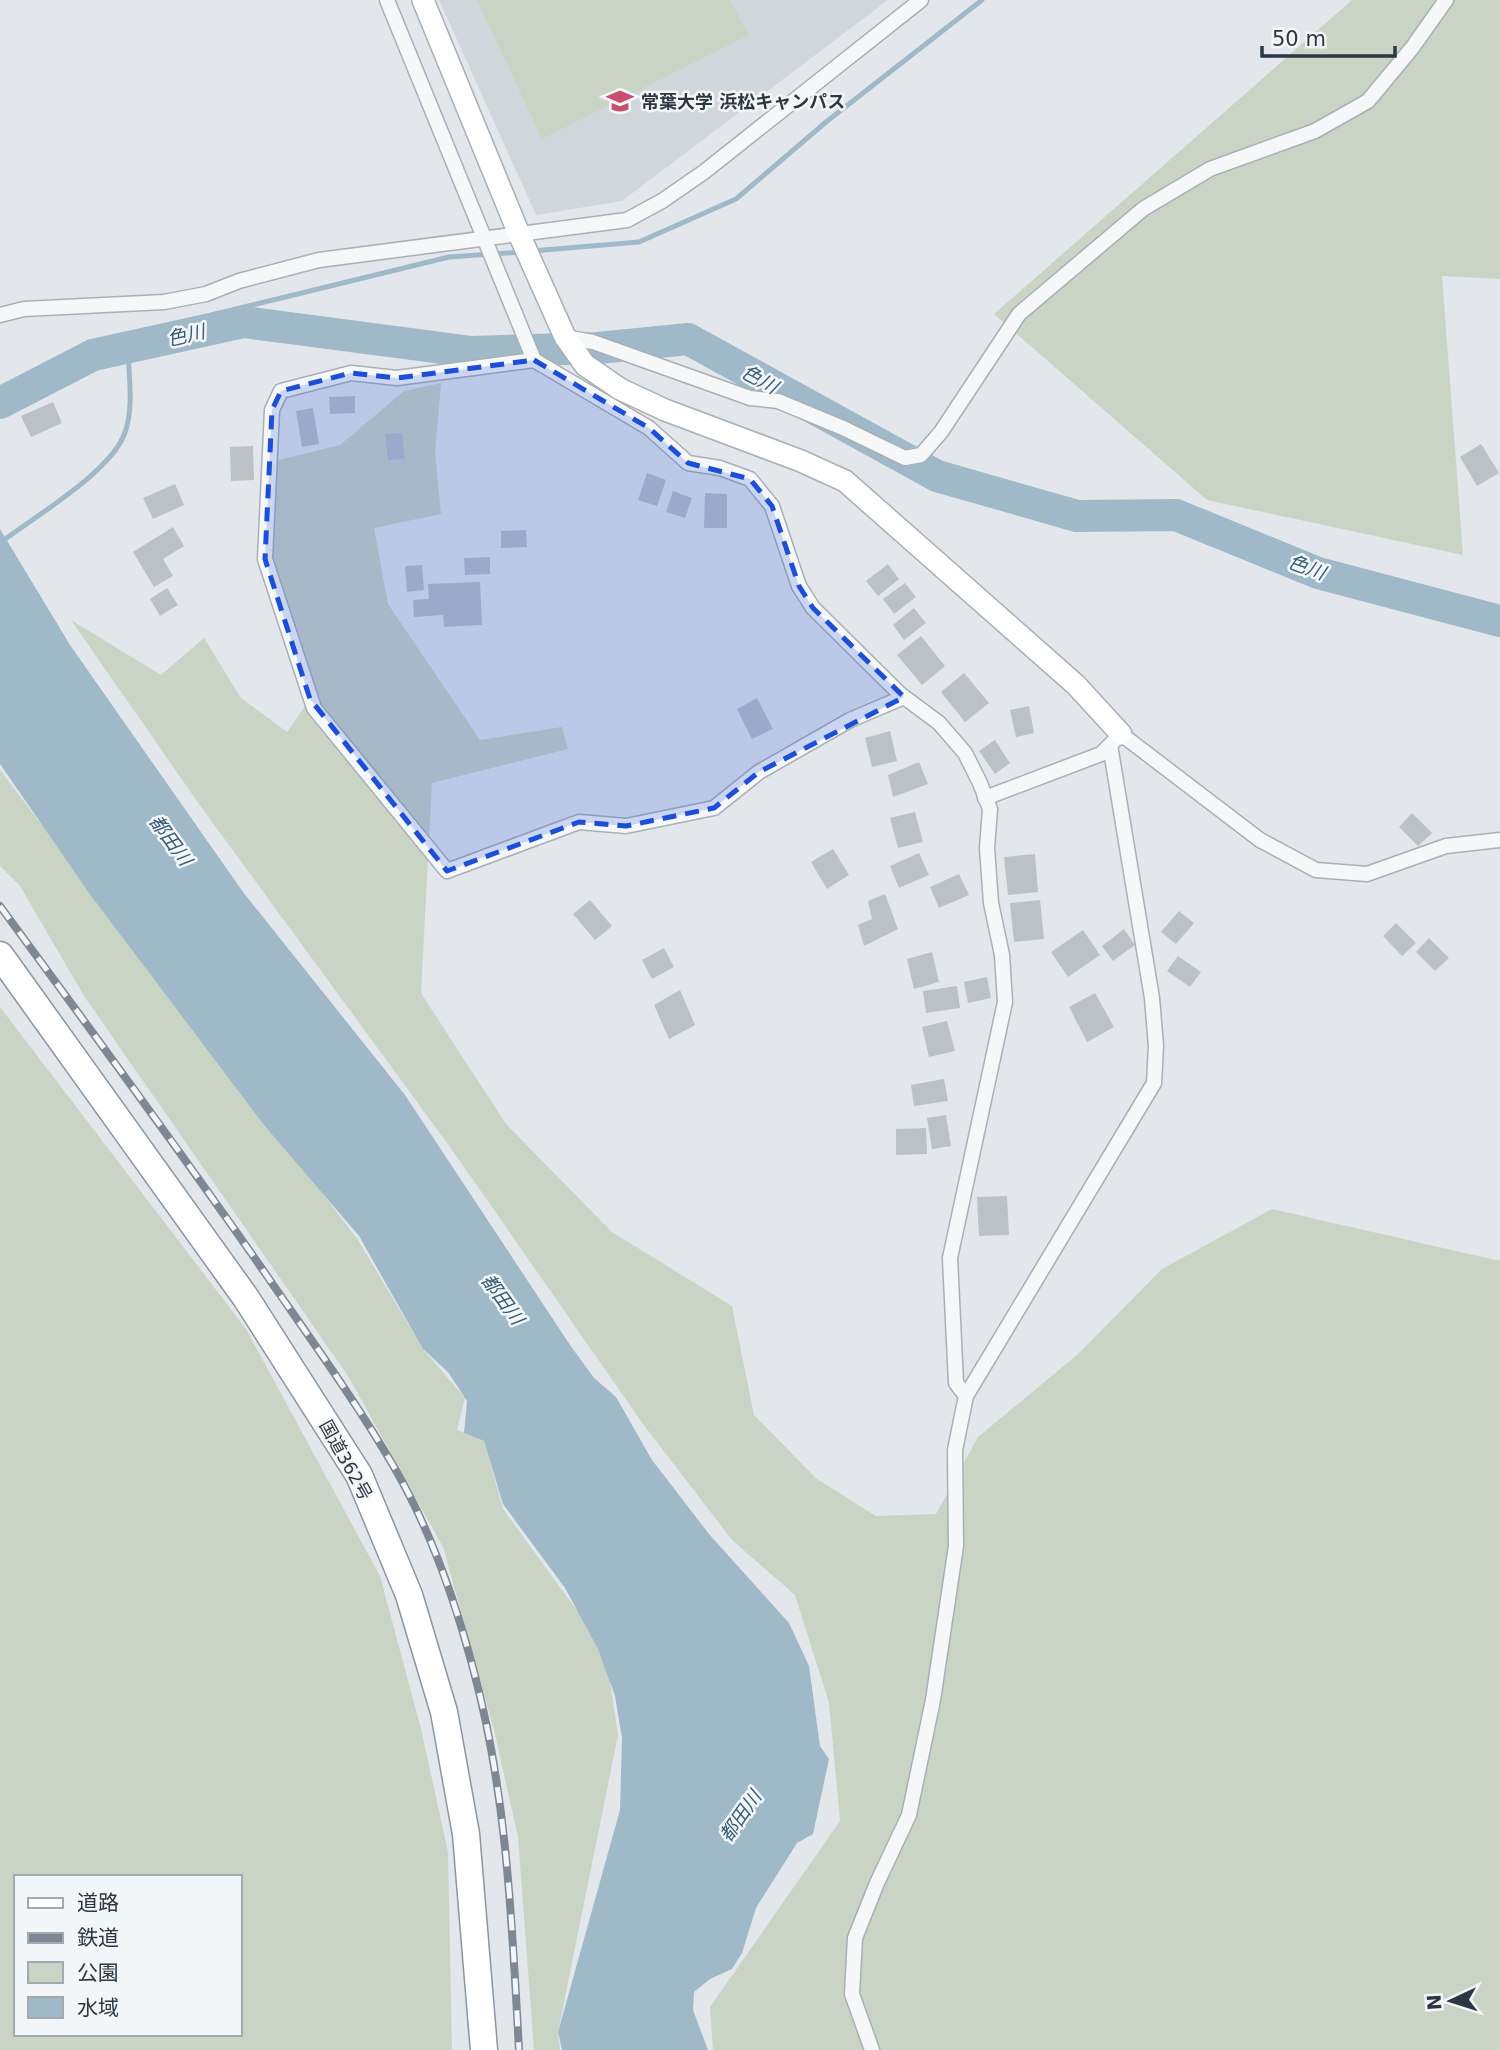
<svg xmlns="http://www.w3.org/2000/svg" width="1500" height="2050" viewBox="0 0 1500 2050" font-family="'DejaVu Sans','Noto Sans JP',sans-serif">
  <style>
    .built { fill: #d1d6dd }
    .green { fill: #cad4c5; fill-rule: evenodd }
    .water { fill: #a0b9c9 }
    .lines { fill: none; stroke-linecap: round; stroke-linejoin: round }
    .stream { stroke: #a0b9c9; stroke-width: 5 }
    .river { stroke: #a0b9c9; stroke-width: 32 }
    .building { fill: #bbc1c7 }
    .street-casing { stroke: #a8afb5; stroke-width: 17 }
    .secondary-casing { stroke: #a8afb5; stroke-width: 24 }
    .highway-casing { stroke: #8b96a1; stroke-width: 29 }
    .street { stroke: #f6f7f9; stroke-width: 14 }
    .secondary { stroke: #fff; stroke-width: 21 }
    .highway { stroke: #fff; stroke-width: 26 }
    .rail-casing { stroke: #7d8894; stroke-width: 8 }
    .rail { stroke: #f3f6f8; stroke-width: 5; stroke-dasharray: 16; stroke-linecap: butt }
    .marked { fill: #1d4ed8; fill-opacity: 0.2; stroke: #1d4ed8; stroke-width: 5; stroke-dasharray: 14 9; stroke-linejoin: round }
    .labels { text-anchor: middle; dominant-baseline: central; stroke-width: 5; stroke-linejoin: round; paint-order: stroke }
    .poi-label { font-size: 18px; font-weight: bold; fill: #2b3742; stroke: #f3f6f8; text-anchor: start }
    .street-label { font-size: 18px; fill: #2b3742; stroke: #f3f6f8 }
    .water-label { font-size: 19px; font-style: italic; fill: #375a75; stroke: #f3f6f8 }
  </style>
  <rect width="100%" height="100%" fill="#e3e7eb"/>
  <path class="built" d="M439,0H888L622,201L536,215Z"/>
  <path class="green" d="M477,0H730L749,35L542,139Z
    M1352,0H1500V279L1442,276L1463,555L1207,500L994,314Z
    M441,383L435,453L441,514L374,528L388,604L480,740L562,727L568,749L432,783L421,993L506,1124L612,1232L732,1306L754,1415L817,1479L876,1516L936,1514L978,1437L1078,1354L1162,1269L1272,1209L1500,1261V2050H713L710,2007L840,1821L829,1703L795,1595L732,1540L643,1424L455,1154L199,804L71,620L161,675L204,638L241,698L287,732L310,699L266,550L270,462L340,445L404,391Z
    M0,770L358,1240L423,1349L465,1398L457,1430L484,1441L503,1509L605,1649L618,1735L558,2032L560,2050H534L518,1837L494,1730L443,1547L348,1376L84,996L20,886L0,866Z
    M0,1007L246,1329L380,1576L421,1729L448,1852L452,2050H0ZM16,1877H240V2034H16Z"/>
  <path class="water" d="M0,529L70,645L243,892L405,1095L570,1345L594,1378L616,1397L652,1460L709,1534L789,1623L809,1666L820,1746L829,1759L813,1834L797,1843L756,1908L742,1953L732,1969L710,1979L694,1992L693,2010L708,2050H562L558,2032L620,1810L622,1738L615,1696L598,1649L565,1588L503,1504L484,1441L464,1433L467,1401L448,1372L423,1349L359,1236L264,1125L89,893L0,764Z"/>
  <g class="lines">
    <path class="stream" d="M532,251L639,242L736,199L826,122L982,0
      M0,543C34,517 109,473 124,435C135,408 128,373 128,345L142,332L449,257L522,252"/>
    <path class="river" d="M0,403L93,355L243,322L472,352L598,348L688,339L937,476L1077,516L1176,515L1318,573L1500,621"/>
  </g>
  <path class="building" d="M355,396V413L330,414L329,397Z
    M53,402L62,423L31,437L21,416Z
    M313,408L319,444L302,447L296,411Z
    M402,433L405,459L388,460L385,434Z
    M1481,444L1499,473L1477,486L1460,457Z
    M253,446L254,480L231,481L230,447Z
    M647,473L666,480L657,506L638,500Z
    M175,484L184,505L153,519L143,498Z
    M673,491L692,498L685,518L666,512Z
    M705,493L727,494V528H704Z
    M173,527L184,546L163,559L173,576L154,587L133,552Z
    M526,530L527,547L501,548V531Z
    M490,557V574L465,575L464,558Z
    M888,564L899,579L878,596L866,581Z
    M422,565L424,590L407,592L405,566Z
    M480,582L482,625L444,627L443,615L414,617L413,600L429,599L428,584Z
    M905,583L916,597L894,614L883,599Z
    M167,588L178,605L160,616L150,599Z
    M914,608L926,623L904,640L893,625Z
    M921,636L945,666L922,685L897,655Z
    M964,673L989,703L965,722L941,692Z
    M757,698L773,729L752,739L737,709Z
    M1029,706L1034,733L1016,737L1010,710Z
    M890,731L897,761L872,767L865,738Z
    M995,740L1010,763L995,774L979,751Z
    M919,762L928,784L893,797L888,775Z
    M915,812L923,842L898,848L890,818Z
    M1412,813L1432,833L1418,846L1399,827Z
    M833,849L849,875L827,889L811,862Z
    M919,853L929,875L899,888L890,866Z
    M1035,854L1038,892L1008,895L1004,857Z
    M959,874L969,895L939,908L930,887Z
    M885,894L898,929L864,946L858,925L872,919L868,901Z
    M590,900L612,926L595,940L573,914Z
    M1040,900L1044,939L1014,942L1010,903Z
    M1179,911L1194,923L1176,944L1161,932Z
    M1396,923L1416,943L1402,956L1383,936Z
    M1124,929L1135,945L1113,961L1102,946Z
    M1083,930L1100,955L1068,977L1051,952Z
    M1429,938L1449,958L1435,971L1416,952Z
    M664,948L674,967L652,979L642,960Z
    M932,952L939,982L914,989L907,959Z
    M1178,956L1201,972L1190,987L1167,971Z
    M987,977L991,998L968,1003L964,982Z
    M957,986L960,1008L926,1013L923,991Z
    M680,990L695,1025L669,1039L654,1005Z
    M1095,993L1114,1027L1087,1042L1069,1007Z
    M947,1021L955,1051L929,1057L922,1027Z
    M944,1079L948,1101L914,1106L911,1085Z
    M946,1115L951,1146L932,1149L927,1118Z
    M926,1128L927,1154L896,1155V1129Z
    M1007,1196L1009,1235L979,1236L977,1197Z"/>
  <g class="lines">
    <g class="street-casing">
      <path id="street" d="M387,0L534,360L649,428L688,463L720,468L750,479L772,506L799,586L813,608L900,694L939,723L965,753L980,783L990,809L987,848L991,903L1002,955L1005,1002L950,1258L956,1383L966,1396
        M0,315L24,309L164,302L206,294L239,281L319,260L627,220L662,201L704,172L921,0
        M565,337L593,342L750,398L778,401L843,428L905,458L921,455L941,432L1019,314L1143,209L1210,169L1315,131L1368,101L1412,48L1446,0
        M534,360L397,378L351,373L281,391L272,410L265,559L314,708L447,871L579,822L626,826L714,808L759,772L850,720L904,697
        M985,798L1101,754L1110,745
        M872,2050L852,1994L855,1938L877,1883L909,1815L933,1700L956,1546L955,1450L966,1396L1154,1083L1156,1046L1152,998L1110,745L1121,734L1260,840L1316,870L1367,874L1446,846L1500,840"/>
    </g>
    <g class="secondary-casing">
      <path id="secondary" d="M423,0L519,234L565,337L585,365L620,389L665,410L801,461L845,481L1076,685L1121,734"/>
    </g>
    <g class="highway-casing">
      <path id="highway" d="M0,955L246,1298L359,1475L409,1595L444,1712L466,1834L484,2050"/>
    </g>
    <use href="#street" class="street"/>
    <use href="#secondary" class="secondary"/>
    <use href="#highway" class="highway"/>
    <g class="rail-casing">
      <path id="rail" d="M0,906C89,1028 179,1149 265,1273C309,1337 355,1400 394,1467C430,1529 456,1603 474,1672C507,1795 512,1924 519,2050"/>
    </g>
    <use href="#rail" class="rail"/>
  </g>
  <path class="marked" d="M534,360L649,428L688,463L750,479L772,506L799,586L813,608L904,697L759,772L714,808L626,826L579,822L447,871L310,699L265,559L272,410L281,391L351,373L397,378Z"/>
  <defs>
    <g id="university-bare" transform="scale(2.1)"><path d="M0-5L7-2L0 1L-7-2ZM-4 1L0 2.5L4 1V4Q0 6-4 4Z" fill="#ca4e6f" stroke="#f3f6f8" stroke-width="2.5" paint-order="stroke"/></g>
  </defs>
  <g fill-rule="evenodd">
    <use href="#university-bare" x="620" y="101"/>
  </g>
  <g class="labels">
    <g class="poi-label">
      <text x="641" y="101">常葉大学 浜松キャンパス</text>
    </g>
    <g class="street-label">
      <text transform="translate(346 1460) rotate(61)">国道362号</text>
    </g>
    <g class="water-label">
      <text transform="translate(186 335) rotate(-13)">色川</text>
      <text transform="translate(760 379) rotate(29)">色川</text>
      <text transform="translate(1307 567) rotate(20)">色川</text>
      <text transform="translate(171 840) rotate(54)">都田川</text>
      <text transform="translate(503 1299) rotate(54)">都田川</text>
      <text transform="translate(740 1816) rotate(-55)">都田川</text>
    </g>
  </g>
  <rect x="14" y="1875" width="228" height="161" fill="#f3f6f8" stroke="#a3aaaf" stroke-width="2"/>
  <rect x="28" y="1898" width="35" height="10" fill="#ffffff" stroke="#a3aaaf" stroke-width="2"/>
  <text x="77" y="1910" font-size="21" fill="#2b3742">道路</text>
  <rect x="28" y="1933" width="35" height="10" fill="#7d8894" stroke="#a3aaaf" stroke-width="2"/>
  <text x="77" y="1945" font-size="21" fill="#2b3742">鉄道</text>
  <rect x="28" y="1962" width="35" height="21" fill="#cad4c5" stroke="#a3aaaf" stroke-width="2"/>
  <text x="77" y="1980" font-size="21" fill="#2b3742">公園</text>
  <rect x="28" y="1997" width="35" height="21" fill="#a0b9c9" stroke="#a3aaaf" stroke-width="2"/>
  <text x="77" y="2015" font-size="21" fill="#2b3742">水域</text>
  <g transform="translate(1451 2001) rotate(266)" stroke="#f3f6f8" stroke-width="5" paint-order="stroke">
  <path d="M0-5L12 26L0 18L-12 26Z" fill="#2b3742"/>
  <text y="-10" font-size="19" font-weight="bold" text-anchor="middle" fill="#2b3742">N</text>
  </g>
  <path d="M1262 46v10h133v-10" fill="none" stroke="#2b3742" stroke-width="3.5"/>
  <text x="1272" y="46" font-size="21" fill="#2b3742" stroke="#f3f6f8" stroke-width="5" paint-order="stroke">50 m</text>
</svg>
